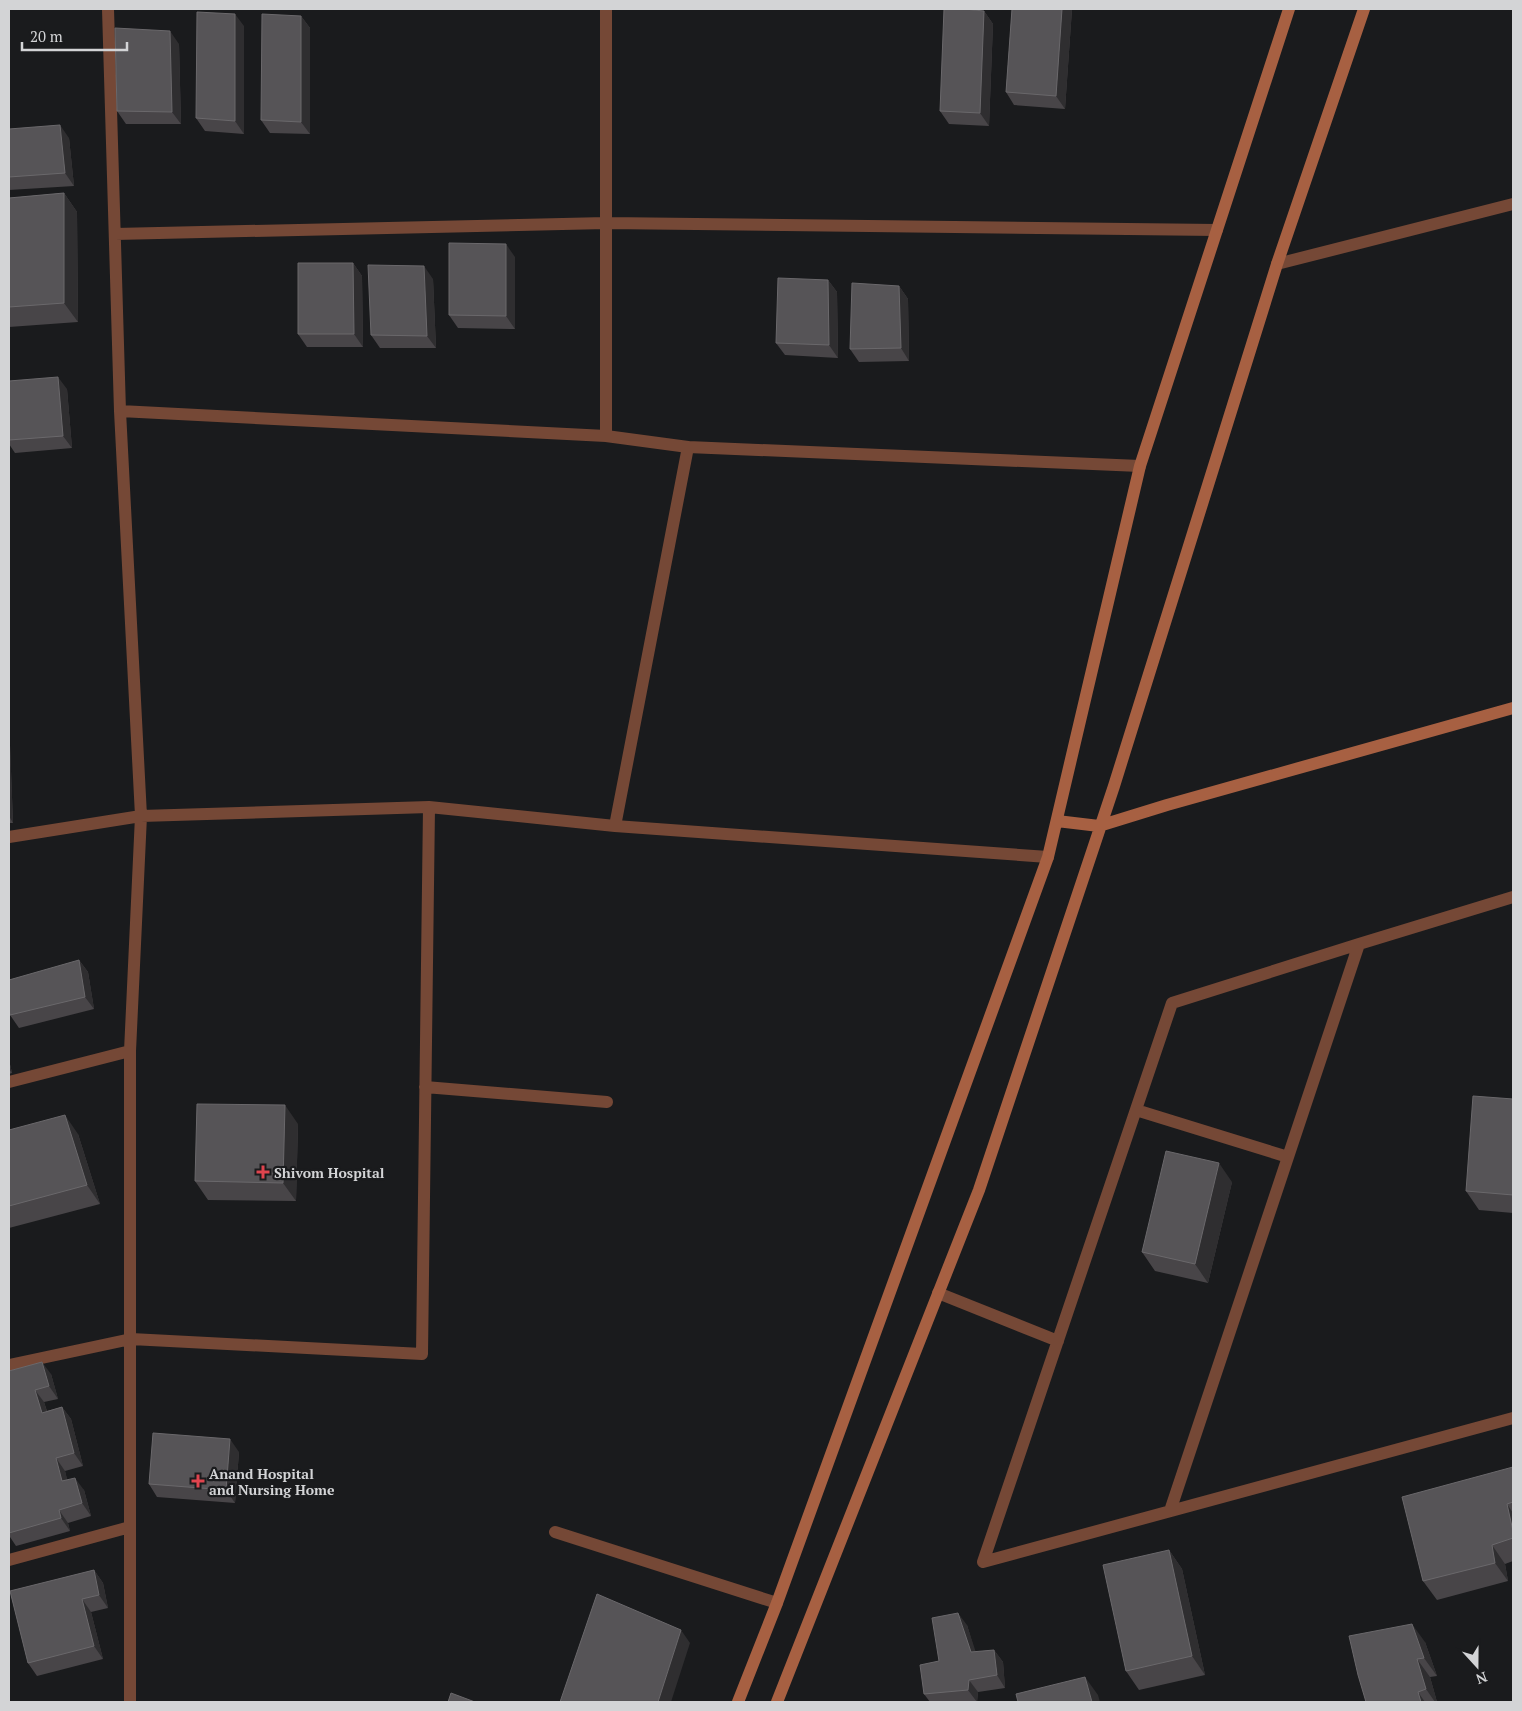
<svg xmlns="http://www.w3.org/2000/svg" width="1522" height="1711" viewBox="0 0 1522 1711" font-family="'PT Serif',serif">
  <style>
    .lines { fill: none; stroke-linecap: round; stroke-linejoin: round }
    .street { stroke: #754836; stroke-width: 12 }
    .secondary { stroke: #a76042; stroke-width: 12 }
    .wall { fill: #484548 }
    .shaded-wall { fill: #2f2e30 }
    .building { fill: #565457; stroke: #6a686b }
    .health-dot { fill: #e0444e; stroke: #1a1b1d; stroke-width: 2 }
    .labels { text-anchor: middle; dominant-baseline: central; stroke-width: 4.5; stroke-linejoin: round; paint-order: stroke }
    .poi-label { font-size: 14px; font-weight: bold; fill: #d3d4d6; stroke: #1a1b1d; text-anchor: start }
  </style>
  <rect width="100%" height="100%" fill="#1a1b1d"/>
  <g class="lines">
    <path class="street" d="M115,234L606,223L1217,230
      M1277,264L1513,204
      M606,436V9
      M688,447L1140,466
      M615,826L1048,857
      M9,837L141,816L120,411L108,9
      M1513,897L1359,944L1172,1003L983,1562L1513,1418
      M9,1082L130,1051
      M425,1087L607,1102
      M1136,1110L1288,1157
      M938,1293L1058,1341
      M9,1365L131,1339L422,1354L429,807L615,826L688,447L606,436L120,411
      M1170,1511L1359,944
      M555,1532L777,1603
      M9,1560L130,1527
      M130,1702V1051L141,816L429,807"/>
    <path class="secondary" d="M1057,821L1099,826L1167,805L1513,708
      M738,1702L777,1603L1048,857L1140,466L1289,9
      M777,1702L979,1190L1114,786L1277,264L1364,9"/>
  </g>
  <path class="wall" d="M1012,9H1072L1065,109L1014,105L1006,92Z
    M984,11L993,24L989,126L949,124L940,111Z
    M301,16L310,28V134L270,133L261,120Z
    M244,26V134L205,131L196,118Z
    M179,44L181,124H126L117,111Z
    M9,129L69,138L74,186L9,190Z
    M64,193L77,212L78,322L9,327V198Z
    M515,257V329L458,328L449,315Z
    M353,263L362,276L363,347H307L298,334Z
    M433,279L436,348H380L371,335Z
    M828,280L837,292L838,358L785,355L776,343Z
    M899,286L908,299L909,361L859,362L850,349Z
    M9,381L67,389L72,448L15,453L9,444Z
    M9,744L10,745L13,823H9Z
    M79,960L88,972L94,1009L19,1028L10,1015Z
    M9,1060L12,1073L9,1074Z
    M1513,1099V1213L1479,1210L1466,1191Z
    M298,1124L296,1201L208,1200L195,1181Z
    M9,1130L78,1134L100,1204L9,1228Z
    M1232,1182L1208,1283L1155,1271L1142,1252Z
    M9,1371L51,1374L58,1399L44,1402L47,1411L62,1407L71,1419L83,1466L65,1471L67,1480L84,1490L91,1516L68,1523L70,1531L16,1546L10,1537L9,1538Z
    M239,1452L235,1503L157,1497L149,1484Z
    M1513,1467V1561L1505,1564L1508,1581L1437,1600L1423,1581Z
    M1169,1550L1182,1569L1205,1675L1139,1690L1126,1671Z
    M94,1570L103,1583L108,1608L91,1612L103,1659L37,1676L28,1663Z
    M967,1625L975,1652L994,1650L1003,1662L1005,1688L978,1692L977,1702H930L924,1694L939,1661Z
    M1425,1642L1437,1676L1430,1677L1437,1702H1366Z"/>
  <path class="shaded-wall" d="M1062,9H1072L1065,109L1056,96Z
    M984,11L993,24L989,126L980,113Z
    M235,14L244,26V134L235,121Z
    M301,16L310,28V134L301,122Z
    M170,31L179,44L181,124L172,112Z
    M60,125L69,138L74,186L65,173Z
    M64,193L77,212L78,322L64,303Z
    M506,244L515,257V329L506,316Z
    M353,263L362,276L363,347L354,334Z
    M424,266L433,279L436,348L427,336Z
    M828,280L837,292L838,358L829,345Z
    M899,286L908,299L909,361L901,348Z
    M58,377L67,389L72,448L63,436Z
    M9,744L10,745L13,823L9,816Z
    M79,960L88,972L94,1009L85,997Z
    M9,1060L12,1073L9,1069Z
    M285,1105L298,1124L296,1201L283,1183Z
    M65,1115L78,1134L100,1204L87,1185Z
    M1219,1163L1232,1182L1208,1283L1195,1264Z
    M42,1362L51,1374L58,1399L49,1386Z
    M35,1390L44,1402L51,1425L42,1413Z
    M62,1407L71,1419L83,1466L74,1453Z
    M230,1439L239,1452L235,1503L226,1490Z
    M56,1458L65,1471L71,1494L62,1481Z
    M75,1478L84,1490L91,1516L82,1503Z
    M1507,1504L1513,1513V1531Z
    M59,1510L68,1523L70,1531L61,1518Z
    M1492,1545L1505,1564L1508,1581L1495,1563Z
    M1169,1550L1182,1569L1205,1675L1192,1656Z
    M94,1570L103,1583L108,1608L99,1595Z
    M82,1599L91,1612L103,1659L94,1646Z
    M958,1613L967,1625L980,1665L971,1652Z
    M1412,1624L1425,1642L1437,1676L1424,1658Z
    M681,1630L690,1643L671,1702H658Z
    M994,1650L1003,1662L1005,1688L997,1675Z
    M1417,1659L1430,1677L1437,1702H1435L1426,1689Z
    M1085,1677L1098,1695L1100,1702H1092Z
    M969,1680L978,1692L977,1702L968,1690Z
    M1418,1692L1425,1702H1421Z"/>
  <path class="building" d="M944,9H964L984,11L980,113L940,111Z
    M1012,9H1062L1056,96L1006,92Z
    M197,12L235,14V121L196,118Z
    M262,14L301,16V122L261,120Z
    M115,28L170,31L172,112L117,111Z
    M60,125L65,173L9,177V129Z
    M64,193V303L9,307V198Z
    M449,243L506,244V316L449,315Z
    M298,263H353L354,334H298Z
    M368,265L424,266L427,336L371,335Z
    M778,278L828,280L829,345L776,343Z
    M852,283L899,286L901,348L850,349Z
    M58,377L63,436L9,440V381Z
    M79,960L85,997L10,1015L9,1010V980Z
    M1473,1096L1513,1099V1195L1466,1191Z
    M197,1104L285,1105L283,1183L195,1181Z
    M65,1115L87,1185L9,1206V1130Z
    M1166,1151L1219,1163L1195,1264L1142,1252Z
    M42,1362L49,1386L35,1390L42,1413L62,1407L74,1453L56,1458L62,1481L75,1478L82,1503L59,1510L61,1518L9,1533V1371Z
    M153,1433L230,1439L226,1490L149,1484Z
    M1513,1467V1502L1507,1504L1513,1531V1538L1492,1545L1495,1563L1423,1581L1402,1497Z
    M1169,1550L1192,1656L1126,1671L1103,1565Z
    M94,1570L99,1595L82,1599L94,1646L28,1663L10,1591Z
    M597,1594L681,1630L658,1702H560Z
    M958,1613L971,1652L994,1650L997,1675L969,1680L968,1690L924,1694L920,1665L939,1661L932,1618Z
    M1412,1624L1424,1658L1417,1659L1426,1689L1418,1692L1421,1702H1366L1358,1675L1349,1636Z
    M1085,1677L1092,1702H1018L1016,1694Z
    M451,1693L475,1702H448Z"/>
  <g class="health-dot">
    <path d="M260.5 1164.5h5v5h5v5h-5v5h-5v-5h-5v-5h5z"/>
    <path d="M195.5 1473.5h5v5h5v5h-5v5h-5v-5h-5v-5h5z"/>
  </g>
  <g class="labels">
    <g class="poi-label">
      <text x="274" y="1172">Shivom Hospital</text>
      <text x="209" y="1473">Anand Hospital<tspan x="209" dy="16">and Nursing Home</tspan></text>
    </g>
  </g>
  <rect width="1522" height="1711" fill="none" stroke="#d3d4d6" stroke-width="20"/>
  <g transform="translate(1477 1666) rotate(159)" stroke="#1a1b1d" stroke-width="4" paint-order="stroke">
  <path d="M0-4L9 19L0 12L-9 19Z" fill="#d3d4d6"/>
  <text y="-8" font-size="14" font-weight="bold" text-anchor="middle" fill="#d3d4d6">N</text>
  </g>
  <path d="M22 42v8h105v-8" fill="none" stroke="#d3d4d6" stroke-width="2.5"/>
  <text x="30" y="42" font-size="15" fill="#d3d4d6" stroke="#1a1b1d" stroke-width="4" paint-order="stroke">20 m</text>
</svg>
